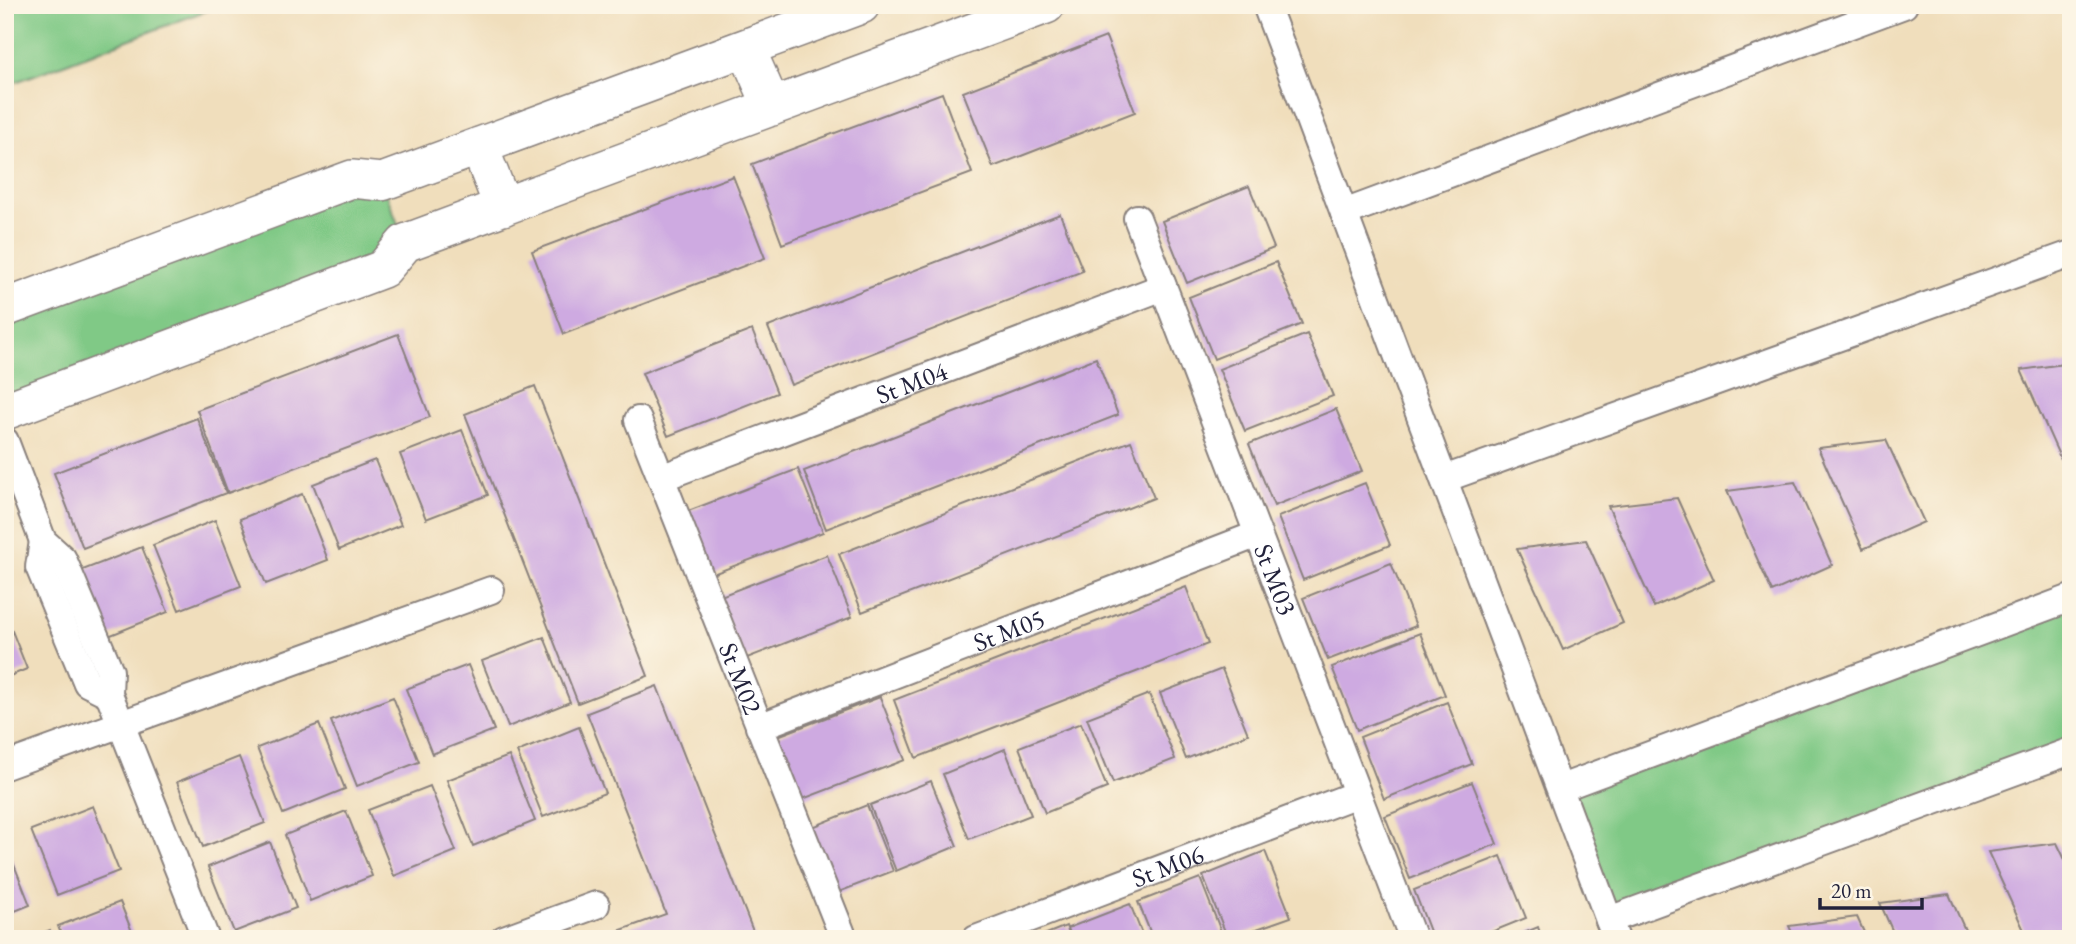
<svg xmlns="http://www.w3.org/2000/svg" width="2076" height="944" viewBox="0 0 2076 944" font-family="'EB Garamond',serif">
  <style>
    .green { fill: #80c986; stroke: #517660; stroke-width: 2 }
    .building { fill: #ceaae1 }
    .lines { fill: none; stroke-linecap: round; stroke-linejoin: round }
    .street-casing { stroke: #89807c; stroke-width: 30 }
    .secondary-casing { stroke: #89807c; stroke-width: 40 }
    .street { stroke: #fff; stroke-width: 26 }
    .secondary { stroke: #fff; stroke-width: 37 }
    .labels { text-anchor: middle; dominant-baseline: central; stroke-width: 5; stroke-linejoin: round; paint-order: stroke }
    .street-label { font-size: 26px; fill: #22223b; stroke: #fcf5e5 }
  </style>
  <rect width="100%" height="100%" fill="#fcf5e5"/>
  <filter id="ink" filterUnits="userSpaceOnUse"><feTurbulence type="fractalNoise" baseFrequency=".0143" numOctaves="2"/><feDisplacementMap in="SourceGraphic" scale="14" xChannelSelector="R" yChannelSelector="G"/><feConvolveMatrix kernelMatrix="1 2 1 2 8 2 1 2 1" color-interpolation-filters="sRGB"/></filter>
  <filter id="wash" filterUnits="userSpaceOnUse"><feTurbulence type="fractalNoise" baseFrequency=".00686" numOctaves="4" result="noise"/><feDisplacementMap in="SourceGraphic" scale="28" xChannelSelector="R" yChannelSelector="G"/><feGaussianBlur stdDeviation="1.57" result="paint"/><feColorMatrix in="noise" values="0 0 0 0 0 0 0 0 0 0 0 0 0 0 0 0 0 1.4 0 .05"/><feComposite in="paint" operator="in"/></filter>
  <g filter="url(#wash)">
    <rect width="100%" height="100%" fill="#f0debc"/>
    <path class="green" d="M5,5H221L5,86Z
      M382,182L405,243L5,411V308Z
      M2071,598V751L1609,920L1561,788Z"/>
    <g id="blocks">
      <path class="building" d="M1106,37L1135,112L993,167L963,92Z
        M942,93L972,173L782,244L752,164Z
        M733,176L765,258L564,334L532,251Z
        M1249,186L1274,248L1187,283L1162,221Z
        M1060,214L1083,271L791,385L768,327Z
        M1276,262L1302,324L1214,359L1189,297Z
        M752,330L777,393L668,436L642,373Z
        M398,334L430,417L228,493L197,410Z
        M1307,334L1333,396L1245,431L1219,369Z
        M1096,358L1118,415L826,529L804,471Z
        M2071,363V469L2066,471L2021,370Z
        M535,386L648,676L578,703L465,414Z
        M1336,409L1362,471L1274,506L1249,444Z
        M197,418L226,493L83,548L54,473Z
        M462,430L488,495L426,519L400,454Z
        M1886,440L1924,522L1863,549L1818,448Z
        M1131,441L1154,498L862,612L839,554Z
        M375,460L401,525L339,550L313,484Z
        M798,469L823,532L713,574L688,511Z
        M1795,482L1832,565L1772,592L1727,491Z
        M1365,483L1390,545L1303,580L1278,517Z
        M302,494L328,560L266,584L240,519Z
        M1677,498L1714,580L1654,607L1608,506Z
        M215,520L241,586L179,610L153,545Z
        M1586,540L1623,623L1563,650L1517,549Z
        M142,547L168,612L106,637L80,571Z
        M827,555L852,617L742,660L718,597Z
        M1391,563L1416,626L1328,660L1303,598Z
        M1186,587L1208,644L916,758L894,700Z
        M5,613L27,669L5,678Z
        M1420,633L1445,695L1357,730L1332,667Z
        M544,637L570,702L508,727L482,661Z
        M468,665L494,730L432,754L406,689Z
        M1222,669L1248,734L1186,759L1160,693Z
        M657,686L756,939H596L666,914L587,713Z
        M1149,694L1175,759L1113,783L1087,718Z
        M393,697L419,762L357,786L331,721Z
        M880,697L905,760L795,802L770,739Z
        M1447,702L1472,764L1384,799L1360,737Z
        M1081,723L1107,788L1045,813L1019,747Z
        M319,724L345,789L283,814L257,748Z
        M579,727L605,793L543,817L517,752Z
        M1005,749L1031,815L969,839L943,774Z
        M509,756L535,821L473,846L447,780Z
        M239,757L265,823L203,847L177,782Z
        M931,781L957,846L896,871L870,805Z
        M1472,782L1497,844L1410,879L1385,816Z
        M430,786L456,851L394,876L368,810Z
        M867,805L893,871L831,895L805,830Z
        M93,806L119,871L57,895L31,830Z
        M346,811L372,876L310,901L285,835Z
        M5,842L30,905L5,915Z
        M270,842L296,908L234,932L208,867Z
        M2057,843L2071,872V936L2064,939H2028L1988,852Z
        M1265,851L1291,917L1228,939L1203,876Z
        M1501,856L1526,918L1474,939H1433L1414,890Z
        M1200,878L1224,939H1153L1138,902Z
        M1949,894L1969,939H1896L1880,903Z
        M120,902L135,939H63L58,926Z
        M1130,904L1144,939H1072L1068,928Z
        M1857,917L1867,939H1795L1789,926Z
        M1066,926L1071,939H1034Z
        M1538,927L1542,939H1510Z
        M50,930L53,939H27Z"/>
    </g>
  </g>
  <g filter="url(#ink)">
    <use href="#blocks" fill-opacity="0" stroke="#89807c" stroke-width="2"/>
    <g class="lines">
      <g class="street-casing">
        <g id="street">
          <path d="M1266,5L1616,939"/>
          <path d="M1344,213L1904,5"/>
          <path id="s1" d="M1137,218L1413,939"/>
          <path id="s2" d="M638,420L844,939"/>
          <path d="M5,441L43,541L63,559L110,671L109,694L206,939"/>
          <path id="s3" d="M661,478L1163,287"/>
          <path d="M1444,479L2071,254"/>
          <path d="M43,541L39,567L87,683L109,694"/>
          <path id="s4" d="M759,727L1258,534"/>
          <path d="M5,766L491,590"/>
          <path d="M1561,788L2071,598"/>
          <path d="M1609,920L2071,751"/>
          <path d="M504,939L596,905"/>
          <path id="s5" d="M976,939L1357,794"/>
        </g>
      </g>
      <g class="secondary-casing">
        <path id="secondary" d="M746,48L772,107
          M479,146L503,207
          M5,308L352,179L382,182L861,5
          M5,411L383,269L405,243L1046,5"/>
      </g>
      <use href="#street" class="street"/>
      <use href="#secondary" class="secondary"/>
    </g>
  </g>
  <g class="labels">
    <g class="street-label">
      <text stroke="none"><textPath href="#s3" startOffset="268">St M04</textPath></text>
      <text stroke="none"><textPath href="#s1" startOffset="387">St M03</textPath></text>
      <text stroke="none"><textPath href="#s4" startOffset="268">St M05</textPath></text>
      <text stroke="none"><textPath href="#s2" startOffset="278">St M02</textPath></text>
      <text stroke="none"><textPath href="#s5" startOffset="205">St M06</textPath></text>
    </g>
  </g>
  <rect width="2076" height="944" fill="none" stroke="#fcf5e5" stroke-width="28"/>
  <path d="M1820 898v10h102v-10" fill="none" stroke="#22223b" stroke-width="3.5"/>
  <text x="1831" y="898" font-size="21" fill="#22223b" stroke="#fcf5e5" stroke-width="5" paint-order="stroke">20 m</text>
</svg>
